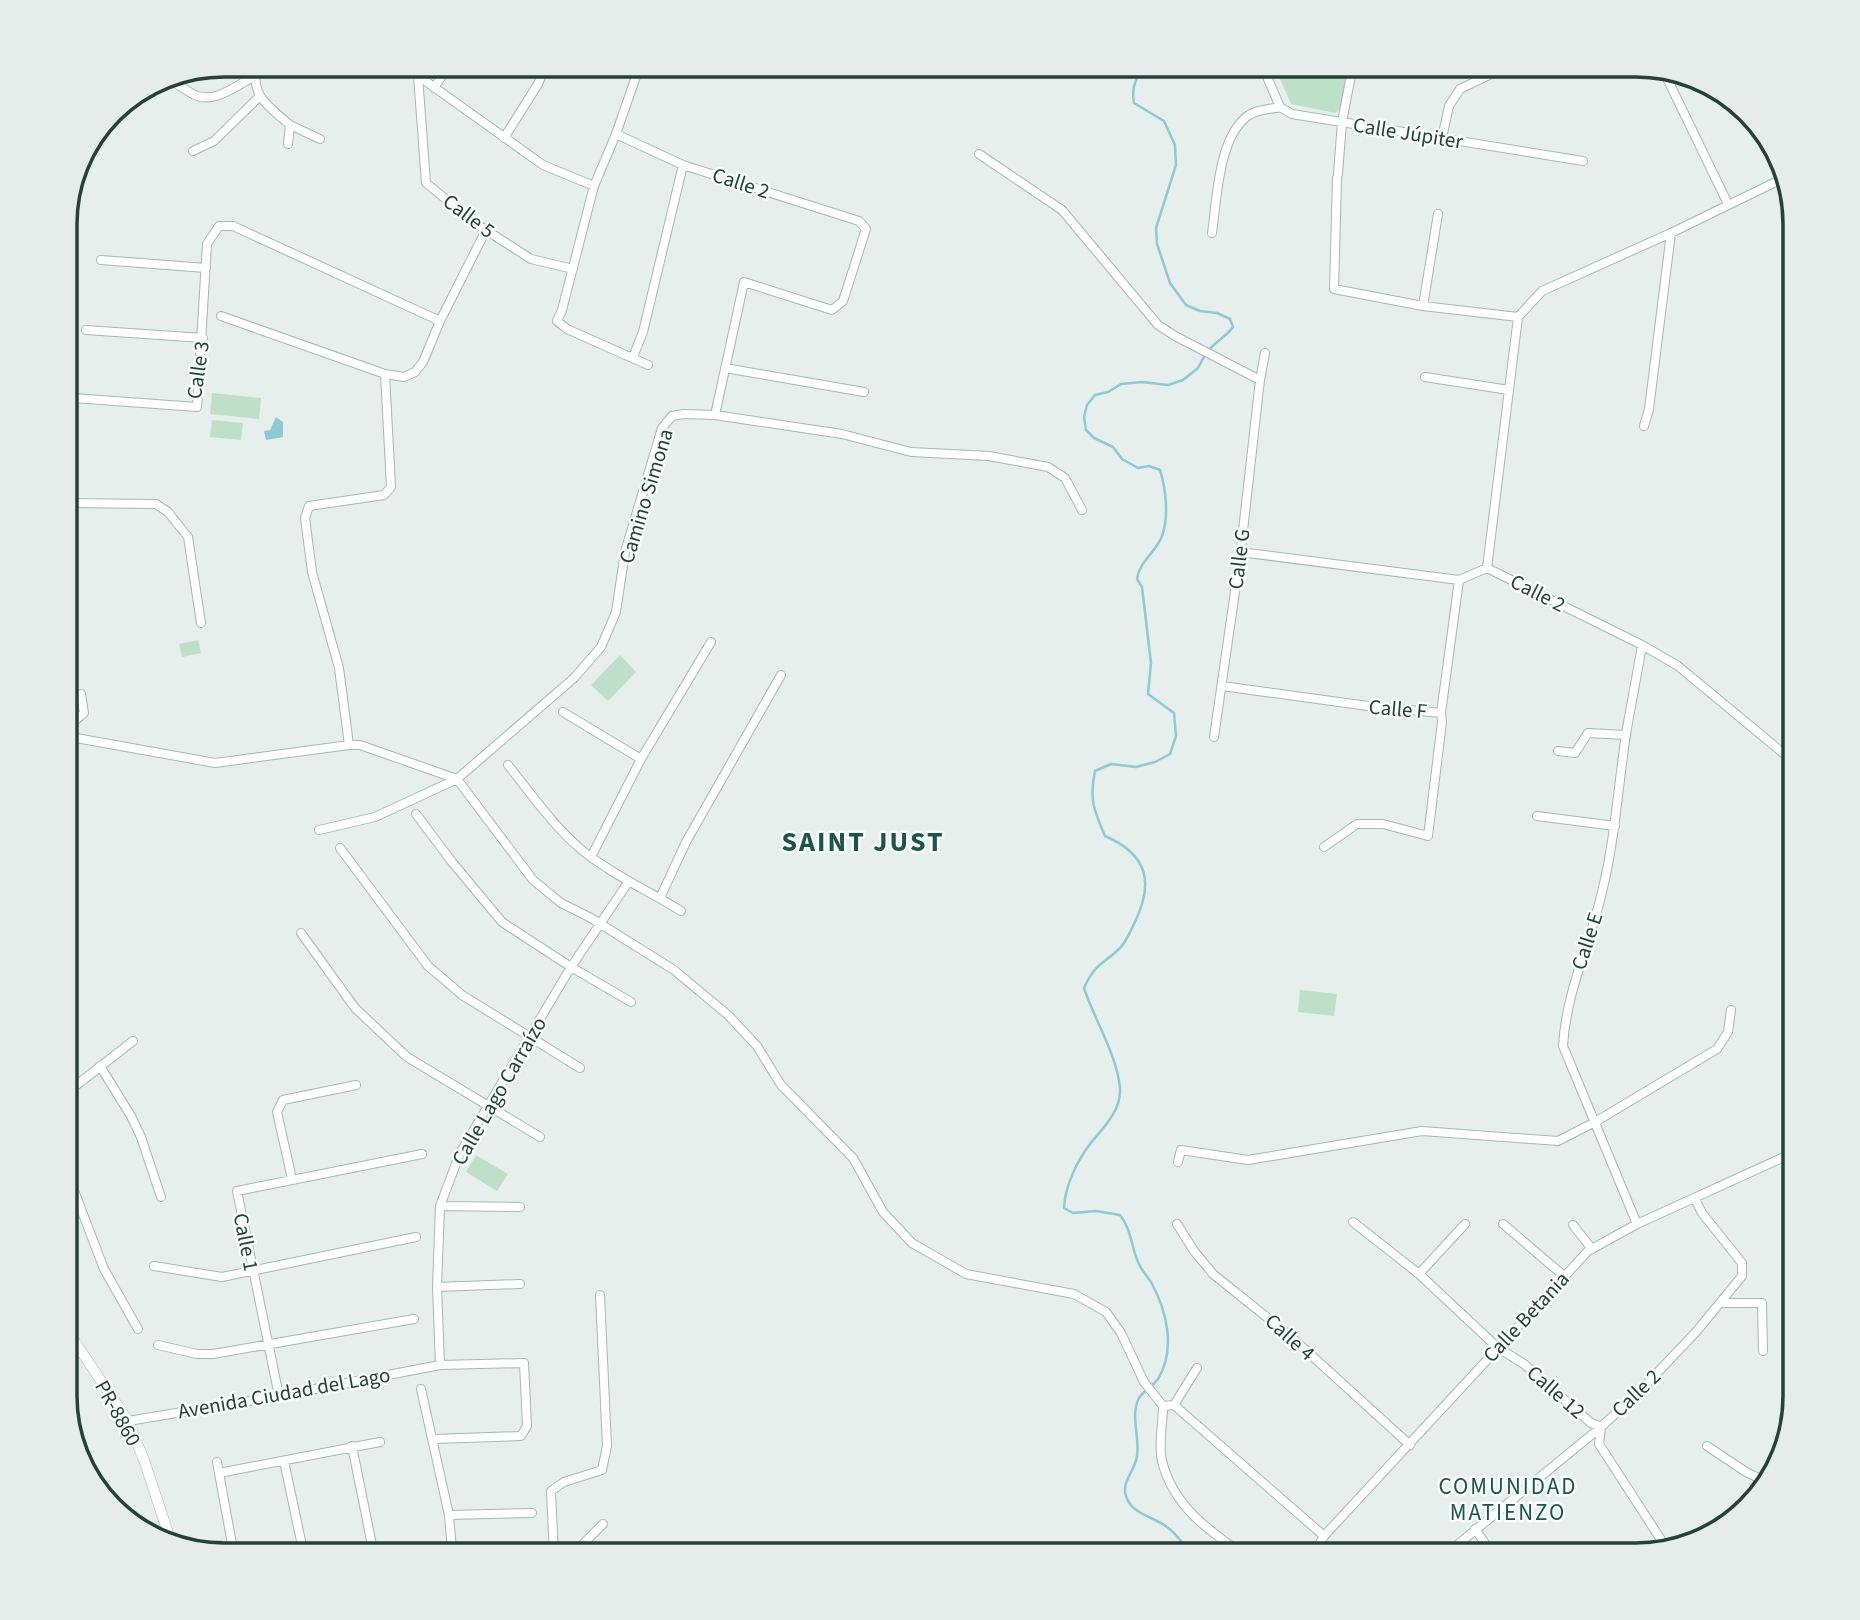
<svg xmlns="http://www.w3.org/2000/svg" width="1860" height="1620" viewBox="0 0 1860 1620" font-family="'Source Sans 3',sans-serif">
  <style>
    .green { fill: #bfe0c8 }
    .water { fill: #8ec9d4 }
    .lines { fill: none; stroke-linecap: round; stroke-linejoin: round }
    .stream { stroke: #8ec9d4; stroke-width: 2.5 }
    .minor-casing { stroke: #a8b8b2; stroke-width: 10 }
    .tertiary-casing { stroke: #a8b8b2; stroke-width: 11 }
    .minor { stroke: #fff; stroke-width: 8 }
    .tertiary { stroke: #fff; stroke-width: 10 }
    .labels { text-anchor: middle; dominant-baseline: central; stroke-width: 5; stroke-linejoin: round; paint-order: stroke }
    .street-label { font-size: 21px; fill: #24423a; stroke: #f7fbf9 }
    .neighbourhood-label { font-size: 23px; letter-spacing: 2px; fill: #1f5548; stroke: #f7fbf9 }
    .district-label { font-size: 28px; font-weight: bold; letter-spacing: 2px; fill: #1f5548; stroke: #f7fbf9 }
    .rim { fill: none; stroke: #24423a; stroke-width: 3.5 }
  </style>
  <rect width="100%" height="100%" fill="#e6efeb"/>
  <path class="green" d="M1274,65H1350L1341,109L1335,113L1291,104Z
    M212,393L261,398L259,419L210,414Z
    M212,420L243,423L241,440L210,437Z
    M198,640L201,653L182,657L179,644Z
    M620,655L636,672L608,701L591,685Z
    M1300,990L1337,994L1334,1016L1298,1012Z
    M476,1155L508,1174L497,1191L466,1172Z
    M223,1540L226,1555L204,1552V1541Z"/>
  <path class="water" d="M276,417L283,422V437L266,440L264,431L270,430Z"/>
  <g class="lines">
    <path class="stream" d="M1148,65C1136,78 1131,84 1134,103L1164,121L1175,145L1176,165L1156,228L1157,244L1170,283L1186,305L1200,311L1217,313L1230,319L1233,327C1226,337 1217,340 1209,350
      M1192,1555C1184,1545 1177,1534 1167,1527C1153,1516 1132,1515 1126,1496C1121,1482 1135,1471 1137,1456C1140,1438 1130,1415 1139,1398C1143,1391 1153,1386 1158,1379C1176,1349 1167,1311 1151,1282C1147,1276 1142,1271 1139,1264C1131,1248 1132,1230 1120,1215L1096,1211L1073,1213L1064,1208C1065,1186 1077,1161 1090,1144C1103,1128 1121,1111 1120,1089C1118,1057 1094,1019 1084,988C1096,962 1103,965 1120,948C1126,942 1130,932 1134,924C1154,884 1149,855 1105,836C1094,811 1089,799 1095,771L1111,764L1136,767L1155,762L1170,754L1176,736L1174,713L1148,694L1151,663L1142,587L1137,579C1139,562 1156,552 1162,536C1169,517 1166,489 1160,470L1149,466L1138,468L1122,459L1113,447L1094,438L1086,430L1084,417L1087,405L1095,395L1108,392L1121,384L1142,382L1168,385L1183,380L1198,368L1205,355"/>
    <g class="minor-casing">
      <path id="minor" d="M255,65C253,99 266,104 290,125L288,144
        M403,65L543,165L594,186
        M640,65L616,134L594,186L562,310L557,321L567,329L648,365
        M1262,65L1280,107L1292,114L1583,161
        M254,70L268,65
        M1663,70L1728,204
        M418,76L426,183L475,223L531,259L573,269
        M161,78C174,81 179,86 191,93C212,106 234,87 253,77
        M434,88L449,65
        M290,125L320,139
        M616,134L683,165L859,221L866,229L843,301L832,310L744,282L715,415
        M504,138L538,84L546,65
        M1442,138L1449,106L1460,89L1510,65
        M193,151L214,141L259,97
        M979,154L1062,210L1158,325L1175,336L1260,380
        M1338,174L1342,122L1353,65
        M1337,178L1334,289L1423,306L1518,317
        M1212,233C1217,200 1218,136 1249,115C1256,110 1271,109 1280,107
        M101,260L206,268
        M1423,306L1438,214
        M221,316L385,374L404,377L415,372L423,362L440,321L486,230
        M86,330L203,338
        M633,357L643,332L683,165
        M725,368L864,392
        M1425,377L1509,390
        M65,405L73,398L197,407L207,244L219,226H233L440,321
        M1644,426L1649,409L1671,233
        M65,503L156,504L168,512L188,537L201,623
        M1240,552L1459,580L1487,568
        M1487,568L1518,317L1542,291L1671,233L1786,177
        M1487,568L1642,645L1678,666L1795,763
        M1222,686L1368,706L1441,713
        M563,712L641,759
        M65,729L84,713L81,694
        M65,736L215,763L349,745H360L457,779L533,880L561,903L591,918L674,970L728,1015L757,1046L781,1085L853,1158L883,1212L912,1243L966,1274L1074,1294L1106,1312L1121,1333L1144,1382L1163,1406
        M1214,737L1240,557L1260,380L1265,353
        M349,745L339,668L312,572L305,518L309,506L384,495L391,487L385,374
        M1558,751L1575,753L1588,733L1626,735
        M508,765C532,795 554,827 583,851C613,875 649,891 681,911
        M416,814L452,862L502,922L571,967L631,1002
        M1537,816L1615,826
        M319,830L375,817L457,779L574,678L601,647L616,612L625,552L662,428L672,416L684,414L715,415L842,434L911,452L989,456L1048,467L1065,478L1082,510
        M1324,847L1357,824H1383L1428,836L1442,722L1441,713L1459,580
        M340,848L428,966L462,995L580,1068
        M591,857L641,759L711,642
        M660,898L686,842L781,675
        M301,933L355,1008L407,1057L540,1137
        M100,1066L131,1116L141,1137L161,1197
        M65,1094L133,1041
        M1178,1162L1181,1150L1248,1160L1422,1131L1558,1141L1595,1122L1717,1049L1728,1032L1731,1010
        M65,1167L104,1269L138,1329
        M292,1179L277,1112L283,1100L356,1085
        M440,1206L520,1207
        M1353,1222L1419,1274L1497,1347L1524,1364L1591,1423L1601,1427L1599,1444L1667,1549
        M1177,1224L1194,1251L1213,1274L1289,1335L1410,1445
        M1503,1224L1564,1276
        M1637,1224L1563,1046C1566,992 1590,944 1602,892C1615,840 1618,787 1626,734C1631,705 1637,675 1642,645
        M1573,1225L1592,1249
        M154,1266L222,1277L416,1237
        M1419,1274L1465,1224
        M437,1287L520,1284
        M1721,1303H1762L1763,1351
        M158,1345L197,1354H213L414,1319
        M440,1365L437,1287L440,1206L460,1153L571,967L629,881
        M421,1389L449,1515L452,1550
        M279,1396L237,1191L422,1154
        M1174,1405L1197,1368
        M1163,1406L1174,1405L1324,1536
        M1163,1406C1163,1423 1158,1445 1162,1461C1173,1506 1209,1531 1244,1555
        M128,1421L279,1396L440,1365L524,1363L527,1426L521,1436L433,1439
        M352,1446L374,1555
        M1707,1446L1746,1472L1767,1482
        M284,1461L304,1555
        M217,1462L234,1555
        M219,1473L380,1442
        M449,1515L532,1513
        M1475,1529L1493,1555
        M554,1555L551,1491L564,1482L602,1470L607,1446L600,1295
        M572,1555L603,1524
        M1313,1555L1324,1536L1588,1251L1637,1224L1795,1152
        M1445,1555L1601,1427L1638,1393L1696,1332L1742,1276V1263L1702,1213L1695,1199"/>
    </g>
    <g class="tertiary-casing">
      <path id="tertiary" d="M65,1327L128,1421L144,1460L172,1545"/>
    </g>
    <use href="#minor" class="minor"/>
    <use href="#tertiary" class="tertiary"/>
  </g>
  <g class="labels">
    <g class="street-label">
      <text transform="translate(1408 133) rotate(9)">Calle Júpiter</text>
      <text transform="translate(741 183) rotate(18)">Calle 2</text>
      <text transform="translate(469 216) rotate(37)">Calle 5</text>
      <text transform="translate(198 370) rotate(-82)">Calle 3</text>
      <text transform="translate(646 496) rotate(-73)">Camino Simona</text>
      <text transform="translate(1239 559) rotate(-83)">Calle G</text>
      <text transform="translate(1538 593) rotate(27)">Calle 2</text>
      <text transform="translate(1398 709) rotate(5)">Calle F</text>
      <text transform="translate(1587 941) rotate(-72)">Calle E</text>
      <text transform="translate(499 1091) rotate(-60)">Calle Lago Carraízo</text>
      <text transform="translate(246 1242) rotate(79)">Calle 1</text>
      <text transform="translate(1526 1317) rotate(-47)">Calle Betania</text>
      <text transform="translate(1290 1337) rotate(42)">Calle 4</text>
      <text transform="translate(1556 1392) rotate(41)">Calle 12</text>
      <text transform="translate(284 1393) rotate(-10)">Avenida Ciudad del Lago</text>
      <text transform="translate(1636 1393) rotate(-44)">Calle 2</text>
      <text transform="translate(118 1413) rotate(61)">PR-8860</text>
    </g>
    <g class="neighbourhood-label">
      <text x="1508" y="1486">COMUNIDAD<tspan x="1508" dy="26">MATIENZO</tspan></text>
    </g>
    <g class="district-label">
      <text x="863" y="842">SAINT JUST</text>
    </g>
  </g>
  <path d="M0 0H1860V1620H0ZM224 77H1636A147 147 0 0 1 1783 224V1396A147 147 0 0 1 1636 1543H224A147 147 0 0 1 77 1396V224A147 147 0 0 1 224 77Z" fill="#e6ecea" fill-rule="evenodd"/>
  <path class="rim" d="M224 77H1636A147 147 0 0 1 1783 224V1396A147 147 0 0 1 1636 1543H224A147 147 0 0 1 77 1396V224A147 147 0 0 1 224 77Z"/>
</svg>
